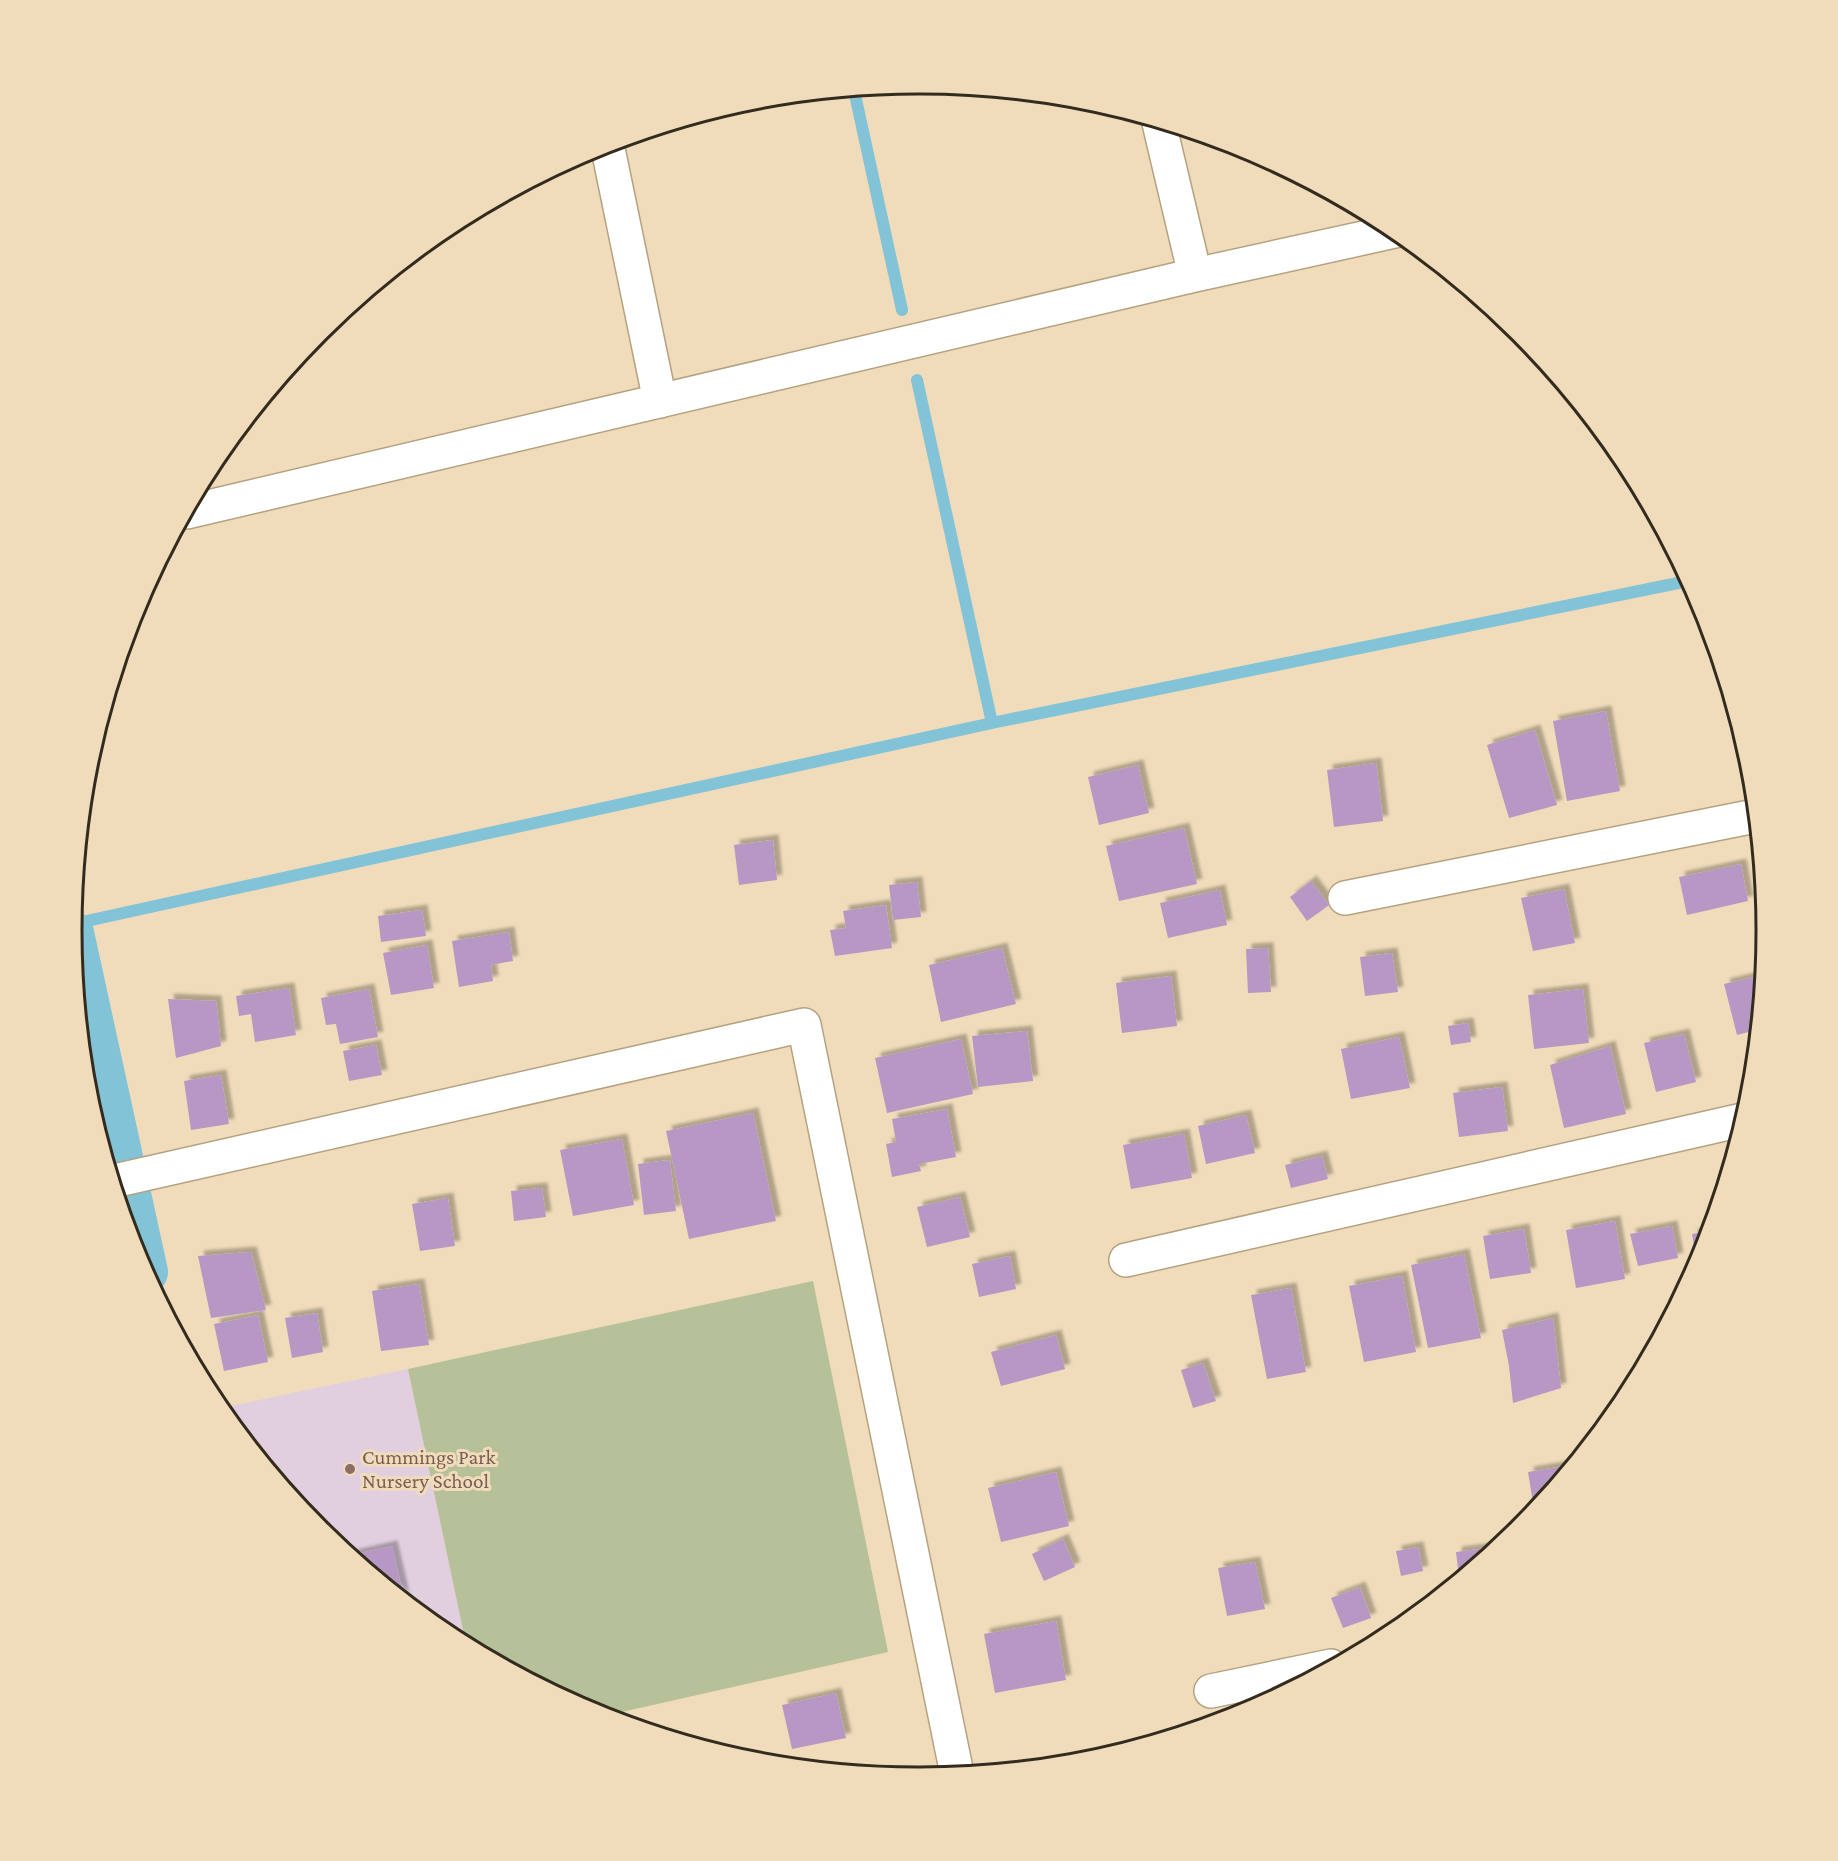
<svg xmlns="http://www.w3.org/2000/svg" width="1838" height="1861" viewBox="0 0 1838 1861" font-family="'Crimson Pro',serif">
  <style>
    .education { fill: #e1cedf }
    .green { fill: #b6c099 }
    .lines { fill: none; stroke-linecap: round; stroke-linejoin: round }
    .stream { stroke: #82c3d7; stroke-width: 12 }
    .canal { stroke: #82c3d7; stroke-width: 44 }
    .building { fill: #b797c4; filter: url(#shadow) }
    .minor-casing { stroke: #b4a281; stroke-width: 36 }
    .minor { stroke: #fff; stroke-width: 33 }
    .education-dot { fill: #8d6e63; stroke: #f0dcba; stroke-width: 2 }
    .labels { text-anchor: middle; dominant-baseline: central; stroke-width: 6; stroke-linejoin: round; paint-order: stroke }
    .education-label { font-size: 21px; fill: #785e54; stroke: #f0dcba; text-anchor: start }
    .rim { fill: none; stroke: #332b1e; stroke-width: 3 }
  </style>
  <defs>
    <filter id="shadow"><feDropShadow dx="5.5" dy="-5.5" stdDeviation="1.5" flood-color="#0004"/></filter>
  </defs>
  <rect width="100%" height="100%" fill="#f0dcba"/>
  <path class="education" d="M408,1369L466,1644L448,1635L320,1529L221,1408Z"/>
  <path class="green" d="M813,1281L888,1652L604,1716L595,1713L466,1644L408,1369Z"/>
  <g class="lines">
    <path class="stream" d="M854,90L902,310
      M917,380L992,723
      M73,924L992,723L1688,581"/>
    <path class="canal" d="M72,933L146,1272"/>
  </g>
  <path class="building" d="M1606,711L1620,791L1567,801L1553,721Z
    M1535,730L1557,805L1509,818L1487,745Z
    M1376,763L1383,821L1334,827L1327,770Z
    M1138,765L1149,813L1099,825L1088,777Z
    M1184,828L1197,884L1119,901L1106,846Z
    M773,840L777,880L739,885L734,845Z
    M1741,864L1748,901L1687,915L1679,877Z
    M1311,881L1329,905L1307,921L1290,897Z
    M917,882L921,917L893,920L889,885Z
    M1564,889L1575,943L1533,951L1521,898Z
    M1220,890L1227,925L1168,938L1160,903Z
    M886,905L892,948L835,956L830,930L846,928L843,911Z
    M422,910L426,936L381,942L378,916Z
    M509,932L513,961L491,965L493,981L459,987L452,941Z
    M427,945L434,988L391,995L383,953Z
    M1002,948L1016,1004L941,1022L929,965Z
    M1268,948L1271,992L1248,993L1246,949Z
    M1392,953L1398,992L1365,996L1360,957Z
    M1762,975L1756,1030L1737,1035L1724,984Z
    M1171,976L1177,1026L1122,1033L1116,983Z
    M289,988L296,1035L255,1042L251,1014L239,1016L236,996Z
    M369,989L378,1037L340,1044L336,1024L326,1025L321,998Z
    M1583,989L1589,1043L1534,1049L1528,995Z
    M168,999L216,1001L221,1046L176,1058Z
    M1468,1023L1471,1042L1451,1045L1448,1026Z
    M1027,1031L1033,1081L978,1087L972,1036Z
    M1684,1034L1696,1082L1656,1092L1644,1043Z
    M1399,1037L1410,1088L1351,1099L1341,1049Z
    M961,1039L973,1094L887,1113L875,1058Z
    M376,1045L382,1075L349,1081L343,1051Z
    M1610,1046L1626,1114L1564,1128L1550,1065Z
    M221,1075L229,1124L191,1130L184,1081Z
    M1502,1087L1508,1131L1459,1137L1453,1093Z
    M947,1109L956,1157L919,1164L921,1171L892,1177L886,1144L896,1142L892,1119Z
    M753,1113L776,1221L689,1239L666,1131Z
    M1246,1115L1255,1153L1206,1164L1198,1126Z
    M1184,1134L1192,1178L1131,1189L1123,1145Z
    M622,1139L634,1205L573,1216L560,1150Z
    M1322,1156L1328,1179L1291,1188L1285,1165Z
    M670,1160L676,1211L644,1215L638,1164Z
    M542,1188L546,1217L514,1221L511,1191Z
    M960,1197L970,1237L927,1247L917,1207Z
    M448,1198L455,1246L420,1251L412,1204Z
    M1615,1221L1625,1279L1576,1288L1566,1230Z
    M1672,1226L1678,1258L1638,1266L1630,1234Z
    M1524,1229L1531,1273L1490,1279L1483,1236Z
    M1709,1231L1701,1255L1697,1262L1692,1234Z
    M251,1252L266,1310L211,1318L198,1256Z
    M1464,1254L1481,1338L1428,1348L1411,1265Z
    M1010,1256L1016,1289L979,1297L972,1264Z
    M1402,1276L1416,1352L1364,1362L1349,1286Z
    M419,1284L429,1345L381,1351L372,1291Z
    M1291,1288L1306,1372L1267,1379L1251,1295Z
    M317,1313L323,1352L292,1358L285,1318Z
    M258,1315L268,1362L224,1371L214,1324Z
    M1553,1318L1561,1388L1513,1403L1509,1366L1502,1330Z
    M1056,1335L1065,1369L1001,1386L991,1352Z
    M1203,1363L1216,1401L1193,1408L1181,1370Z
    M1571,1465L1534,1509L1528,1472Z
    M1056,1472L1069,1526L1001,1542L988,1488Z
    M1063,1539L1075,1567L1044,1581L1032,1554Z
    M392,1546L404,1598L351,1555Z
    M1418,1547L1423,1571L1401,1576L1396,1551Z
    M1496,1547L1459,1577L1456,1552Z
    M1255,1562L1265,1609L1227,1616L1218,1568Z
    M1360,1587L1371,1618L1343,1628L1331,1598Z
    M1056,1621L1066,1680L995,1693L984,1634Z
    M836,1693L846,1738L792,1749L782,1705Z"/>
  <g class="lines">
    <g class="minor-casing">
      <path id="minor" d="M1159,123L1195,275
        M607,144L660,401
        M187,512L1195,275L1395,231
        M1345,898L1755,816
        M114,1181L804,1025L957,1774
        M1126,1260L1742,1120
        M1211,1691L1331,1666"/>
    </g>
    <use href="#minor" class="minor"/>
  </g>
  <circle class="education-dot" cx="350" cy="1469" r="6"/>
  <g class="labels">
    <g class="education-label">
      <text x="362" y="1457">Cummings Park<tspan x="362" dy="24">Nursery School</tspan></text>
    </g>
  </g>
  <path d="M0 0H1838V1861H0ZM918 94H920A836 836 0 0 1 1756 930V931A836 836 0 0 1 920 1767H918A836 836 0 0 1 82 931V930A836 836 0 0 1 918 94Z" fill="#f0dcba" fill-rule="evenodd"/>
  <path class="rim" d="M918 94H920A836 836 0 0 1 1756 930V931A836 836 0 0 1 920 1767H918A836 836 0 0 1 82 931V930A836 836 0 0 1 918 94Z"/>
</svg>
